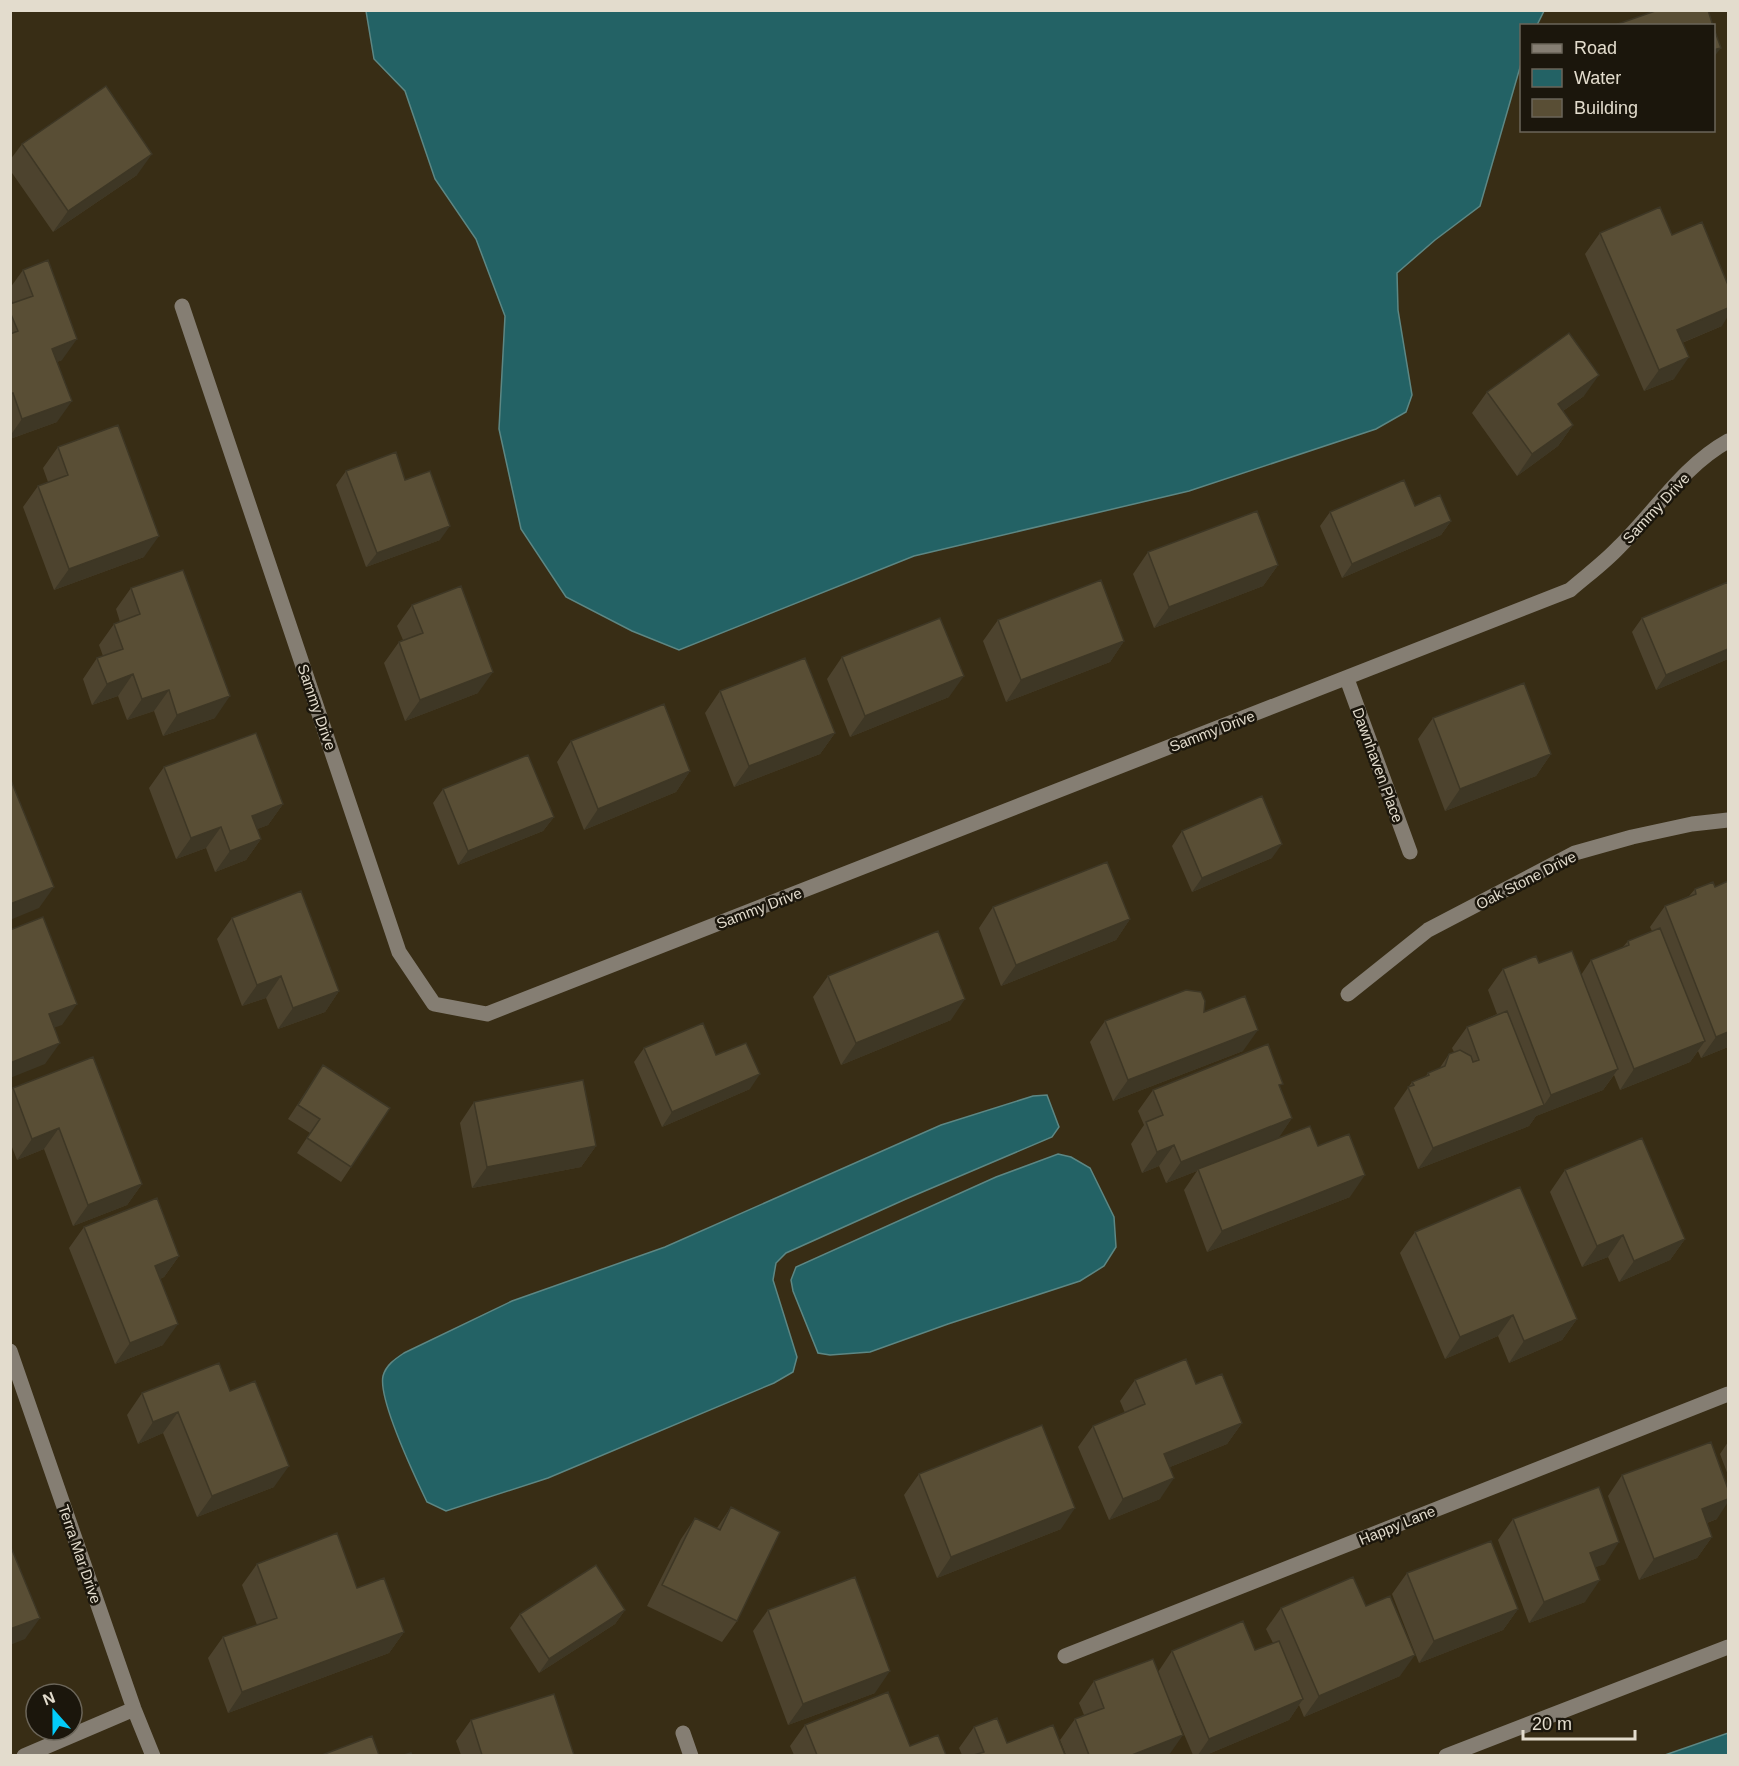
<svg xmlns="http://www.w3.org/2000/svg" width="1739" height="1766" viewBox="0 0 1739 1766" font-family="Arial,sans-serif">
  <style>
    .water { fill: #236265; stroke: #5d8784; stroke-width: 1.5 }
    .lines { fill: none; stroke-linecap: round; stroke-linejoin: round }
    .minor { stroke: #857e73; stroke-width: 15 }
    .wall { fill: #4d432e }
    .shaded-wall { fill: #3e3725 }
    .building { fill: #594e35; stroke: #3e3725; stroke-width: 1.5 }
    .labels { text-anchor: middle; dominant-baseline: central; stroke-width: 5; stroke-linejoin: round; paint-order: stroke }
    .street-label { font-size: 15px; fill: #e3dccd; stroke: #1b160c }
  </style>
  <rect width="100%" height="100%" fill="#382d15"/>
  <path class="water" d="M366,11V10L1544,11L1537,25L1522,26L1521,64L1480,206L1435,240L1397,273L1398,310L1412,395L1406,412L1376,429L1189,491L914,556L679,650L632,631L566,597L521,529L499,429L505,316L476,239L435,179L405,91L374,59Z
    M1047,1095L1059,1127L1052,1137L906,1199L786,1253L776,1263L773,1280L797,1357L793,1372L774,1383L548,1478L446,1511L427,1502C416,1479 378,1399 383,1376C386,1365 395,1359 404,1353L512,1301L665,1247L941,1125L1033,1096Z
    M1058,1154L1071,1157L1090,1168L1114,1217L1116,1247L1104,1266L1080,1281L948,1324L870,1352L830,1355L818,1353L793,1291L791,1280L796,1267L996,1177Z
    M1728,1733V1755H1665Z"/>
  <g class="lines">
    <path class="minor" d="M182,306L399,952L434,1004L487,1014L1570,590C1586,576 1604,563 1619,547C1655,512 1683,466 1728,441
      M1347,679L1410,852
      M1348,994L1428,930L1575,853L1632,837L1692,824L1728,820
      M10,1351L134,1709L153,1756
      M1065,1656L1728,1394
      M683,1733L691,1756
      M24,1756L134,1709
      M1446,1756L1728,1647"/>
  </g>
  <path class="wall" d="M22,144L137,175L53,232L10,170V160Z
    M1600,233L1672,235L1722,326L1682,343L1674,379L1644,391L1585,254Z
    M23,270L62,360L57,362V422L10,439V304L13,303L10,297V288Z
    M1487,392L1584,396L1563,411L1573,425L1558,446L1517,476L1472,413Z
    M58,447L144,557L54,590L23,507L38,486L48,482L43,468Z
    M346,471L440,540L366,567L336,485Z
    M1415,506L1451,521L1441,535L1342,578L1320,526L1330,512Z
    M1148,552L1278,565L1263,586L1154,628L1133,574Z
    M131,588L215,718L163,736L154,711L127,720L118,696L92,705L83,679L97,658L103,656L99,645L114,624L120,622L116,609Z
    M412,605L478,693L405,721L384,663L399,642L403,640L397,626Z
    M1642,618L1728,659L1656,690L1632,632Z
    M998,620L1124,641L1110,662L1006,702L983,641Z
    M842,657L949,697L850,737L827,679Z
    M720,691L835,733L820,754L734,787L705,713Z
    M1433,718L1551,754L1536,776L1445,811L1418,739Z
    M571,741L690,771L676,792L584,830L557,762Z
    M164,767L283,804L268,825L257,829L261,839L246,860L215,872L206,848L176,859L149,788Z
    M443,789L554,817L543,831L458,865L433,803Z
    M1182,831L1272,858L1192,892L1172,846Z
    M1713,882L1728,1047L1701,1058L1698,1051L1690,1062L1620,1090L1614,1075L1603,1090L1536,1116L1529,1126L1418,1169L1394,1108L1412,1082L1425,1077L1428,1073L1439,1069L1449,1054L1454,1052L1452,1048L1467,1027L1497,1014L1488,990L1503,969L1539,963L1581,975L1591,960L1622,948L1628,941L1652,931L1650,927L1665,906L1689,896L1695,889Z
    M993,907L1130,919L1116,940L1001,986L979,928Z
    M232,918L339,991L325,1012L278,1029L266,998L242,1006L217,939Z
    M828,976L951,1020L841,1065L813,997Z
    M1204,1012L1243,1051L1113,1101L1090,1042L1105,1021Z
    M644,1048L716,1055L750,1089L662,1127L634,1062Z
    M323,1065L351,1167L341,1182L297,1153L310,1133L288,1119Z
    M13,1088L142,1184L127,1205L73,1226L44,1149L17,1160L10,1142V1092Z
    M1280,1088L1292,1118L1278,1138L1318,1146L1350,1197L1207,1252L1184,1190L1197,1171L1166,1183L1159,1166L1142,1173L1131,1144L1144,1125L1138,1111L1153,1090Z
    M474,1102L596,1146L581,1167L472,1188L460,1123Z
    M1565,1170L1685,1239L1670,1260L1619,1282L1608,1257L1582,1267L1550,1192Z
    M84,1227L179,1256L164,1277L160,1279L163,1345L115,1364L69,1248Z
    M1415,1232L1577,1319L1562,1340L1509,1363L1498,1336L1445,1359L1400,1253Z
    M1135,1380L1196,1384L1242,1423L1227,1444L1170,1467L1160,1499L1109,1520L1078,1447L1093,1426L1125,1413L1120,1401Z
    M230,1391L274,1487L197,1517L163,1433L138,1444L127,1415L142,1393Z
    M1728,1442V1475L1720,1454Z
    M919,1474L1061,1529L937,1578L904,1495Z
    M1622,1475L1717,1519L1707,1523L1712,1537L1697,1558L1639,1580L1608,1496Z
    M731,1507L737,1621L722,1642L647,1606L681,1539L695,1518L717,1528Z
    M1513,1519L1605,1564L1595,1567L1585,1602L1529,1623L1498,1540Z
    M257,1564L357,1588L404,1632L389,1653L228,1713L208,1658L223,1637L257,1625L242,1585Z
    M1407,1573L1518,1609L1503,1630L1419,1663L1392,1594Z
    M1366,1606L1400,1676L1304,1717L1299,1705L1289,1720L1206,1755H1193L1169,1699V1755H1066L1060,1740L1075,1719L1084,1715L1079,1703L1094,1681L1158,1672L1172,1651L1255,1650L1273,1643L1266,1629L1281,1608Z
    M625,1610L615,1624L539,1673L510,1628L520,1614Z
    M768,1610L875,1693L788,1725L753,1631Z
    M471,1720L574,1755H461L456,1741Z
    M805,1725L910,1746L946,1755H794L790,1746Z
    M974,1727L1007,1743L1065,1755H962L959,1748Z"/>
  <path class="shaded-wall" d="M1721,48L1713,58V50Z
    M152,154L137,175L53,232L68,211Z
    M1728,308V316L1722,326L1662,351L1677,330Z
    M77,339L62,360L37,370L52,349Z
    M1689,357L1674,379L1644,391L1659,370Z
    M1599,375L1584,396L1543,425L1558,404Z
    M72,401L57,422L10,439V436L22,419Z
    M1573,425L1558,446L1517,476L1532,454Z
    M1451,521L1441,535L1342,578L1352,564Z
    M450,526L440,540L366,567L377,553Z
    M159,536L144,557L54,590L69,569Z
    M1278,565L1263,586L1154,628L1169,607Z
    M1124,641L1110,662L1006,702L1021,680Z
    M1728,649V659L1656,690L1666,675Z
    M493,672L478,693L405,721L420,700Z
    M133,674L118,696L92,705L107,684Z
    M964,676L949,697L850,737L865,716Z
    M169,690L154,711L127,720L142,699Z
    M230,696L215,718L163,736L177,715Z
    M835,733L820,754L734,787L749,766Z
    M1551,754L1536,776L1445,811L1460,789Z
    M690,771L676,792L584,830L598,809Z
    M283,804L268,825L237,837L252,816Z
    M554,817L543,831L458,865L468,851Z
    M221,827L206,848L176,859L191,838Z
    M261,839L246,860L215,872L230,851Z
    M1282,844L1272,858L1192,892L1202,878Z
    M54,887L39,908L10,920V904Z
    M1130,919L1116,940L1001,986L1016,965Z
    M281,976L266,998L242,1006L257,985Z
    M339,991L325,1012L278,1029L293,1008Z
    M965,999L951,1020L841,1065L856,1043Z
    M77,1004L62,1025L34,1035L49,1014Z
    M1258,1030L1243,1051L1113,1101L1128,1080Z
    M1728,1032V1047L1701,1058L1716,1037Z
    M1705,1041L1690,1062L1620,1090L1634,1069Z
    M60,1043L45,1064L10,1078V1063Z
    M1618,1069L1603,1090L1536,1116L1529,1126L1418,1169L1433,1148L1544,1105L1551,1095Z
    M760,1074L750,1089L662,1127L672,1112Z
    M1292,1118L1278,1139L1198,1169L1197,1171L1166,1183L1181,1162Z
    M59,1128L44,1149L17,1160L32,1139Z
    M1174,1145L1159,1166L1142,1173L1157,1152Z
    M596,1146L581,1167L472,1188L487,1167Z
    M1365,1175L1350,1197L1207,1252L1222,1231Z
    M142,1184L127,1205L73,1226L88,1205Z
    M1623,1235L1608,1257L1582,1267L1597,1246Z
    M1685,1239L1670,1260L1619,1282L1634,1261Z
    M179,1256L164,1277L140,1287L155,1266Z
    M1513,1315L1498,1336L1445,1359L1460,1337Z
    M1577,1319L1562,1340L1509,1363L1524,1341Z
    M178,1324L163,1345L115,1364L130,1343Z
    M178,1412L163,1433L138,1444L153,1422Z
    M1242,1423L1227,1444L1150,1475L1164,1454Z
    M289,1466L274,1487L197,1517L212,1496Z
    M1174,1478L1160,1499L1109,1520L1123,1499Z
    M1728,1499V1502L1717,1519L1687,1530L1702,1509Z
    M1075,1508L1061,1529L937,1578L951,1557Z
    M1712,1537L1697,1558L1639,1580L1654,1559Z
    M1619,1542L1605,1564L1576,1574L1590,1553Z
    M1600,1580L1585,1602L1529,1623L1544,1602Z
    M1518,1609L1503,1630L1419,1663L1434,1641Z
    M625,1610L615,1624L539,1673L549,1659Z
    M40,1618L25,1639L10,1645V1629Z
    M404,1632L389,1653L228,1713L242,1692Z
    M1415,1655L1400,1676L1304,1717L1319,1696Z
    M890,1671L875,1693L788,1725L803,1704Z
    M1303,1699L1289,1720L1206,1755H1198L1209,1739Z
    M1183,1735L1169,1755H1132Z"/>
  <path class="building" d="M1658,10H1708L1713,26L1615,25Z
    M1713,26L1721,48L1713,50Z
    M106,86L152,154L68,211L22,144Z
    M1660,207L1672,235L1702,222L1728,285V308L1677,330L1689,357L1659,370L1600,233Z
    M48,260L77,339L52,349L72,401L22,419L13,393L10,394V334L18,331L10,312V304L33,296L23,270Z
    M1569,333L1599,375L1558,404L1573,425L1532,454L1487,392Z
    M118,425L159,536L69,569L38,486L68,475L58,447Z
    M396,452L405,480L430,471L450,526L377,553L346,471Z
    M1404,480L1415,506L1440,495L1451,521L1352,564L1330,512Z
    M1257,511L1278,565L1169,607L1148,552Z
    M183,570L230,696L177,715L169,690L142,699L133,674L107,684L97,658L123,649L114,624L140,614L131,588Z
    M1101,580L1124,641L1021,680L998,620Z
    M1728,582V649L1666,675L1642,618Z
    M461,586L493,672L420,700L399,642L423,633L412,605Z
    M940,618L964,676L865,716L842,657Z
    M805,658L835,733L749,766L720,691Z
    M1524,683L1551,754L1460,789L1433,718Z
    M664,704L690,771L598,809L571,741Z
    M256,733L283,804L252,816L261,839L230,851L221,827L191,838L164,767Z
    M528,755L554,817L468,851L443,789Z
    M10,778L54,887L10,904Z
    M1262,796L1282,844L1202,878L1182,831Z
    M1107,862L1130,919L1016,965L993,907Z
    M1728,881V1032L1716,1037L1665,906L1696,894L1695,889L1713,882L1715,887Z
    M301,891L339,991L293,1008L281,976L257,985L232,918Z
    M43,917L77,1004L49,1014L60,1043L10,1063V930Z
    M1660,928L1705,1041L1634,1069L1591,960L1629,945L1628,941Z
    M938,931L965,999L856,1043L828,976Z
    M1572,951L1618,1069L1551,1095L1503,969L1536,956L1539,963Z
    M1186,990L1201,992L1205,1001L1204,1012L1245,996L1258,1030L1128,1080L1105,1021Z
    M1507,1011L1544,1105L1433,1148L1408,1087L1414,1085L1412,1082L1429,1075L1428,1073L1445,1066L1449,1054L1460,1050L1471,1056L1473,1062L1479,1060L1467,1027Z
    M703,1023L716,1055L746,1043L760,1074L672,1112L644,1048Z
    M1268,1044L1283,1084L1279,1085L1292,1118L1181,1162L1174,1145L1157,1152L1146,1122L1163,1115L1153,1090Z
    M93,1057L142,1184L88,1205L59,1128L32,1139L13,1088Z
    M323,1065L390,1108L351,1167L307,1138L320,1119L298,1105Z
    M583,1080L596,1146L487,1167L474,1102Z
    M1310,1126L1318,1146L1349,1134L1365,1175L1222,1231L1198,1169Z
    M1642,1138L1685,1239L1634,1261L1623,1235L1597,1246L1565,1170Z
    M1520,1187L1577,1319L1524,1341L1513,1315L1460,1337L1415,1232Z
    M157,1198L179,1256L155,1266L178,1324L130,1343L84,1227Z
    M1186,1359L1196,1384L1222,1374L1242,1423L1164,1454L1174,1478L1123,1499L1093,1426L1145,1404L1135,1380Z
    M219,1363L230,1391L255,1381L289,1466L212,1496L178,1412L153,1422L142,1393Z
    M1042,1425L1075,1508L951,1557L919,1474Z
    M1711,1442L1728,1489V1499L1702,1509L1712,1537L1654,1559L1622,1475Z
    M1599,1487L1619,1542L1590,1553L1600,1580L1544,1602L1513,1519Z
    M731,1507L780,1532L737,1621L662,1585L695,1518L720,1530Z
    M337,1533L357,1588L384,1578L404,1632L242,1692L223,1637L277,1618L257,1564Z
    M1491,1541L1518,1609L1434,1641L1407,1573Z
    M10,1545L40,1618L10,1629Z
    M596,1565L625,1610L549,1659L520,1614Z
    M855,1577L890,1671L803,1704L768,1610Z
    M1353,1577L1366,1606L1390,1596L1415,1655L1319,1696L1281,1608Z
    M1243,1621L1255,1650L1279,1641L1303,1699L1209,1739L1172,1651Z
    M1153,1659L1183,1735L1132,1755H1089L1075,1719L1104,1708L1094,1681Z
    M888,1692L910,1746L938,1735L946,1755H817L805,1725Z
    M554,1694L574,1755H482L471,1720Z
    M997,1718L1007,1743L1053,1725L1065,1755H974L984,1752L974,1727Z
    M372,1736L379,1755H322Z
    M411,1753L412,1755H404Z"/>
  <g class="labels">
    <g class="street-label">
      <text transform="translate(1656 508) rotate(-47)">Sammy Drive</text>
      <text transform="translate(317 707) rotate(71)">Sammy Drive</text>
      <text transform="translate(1212 731) rotate(-21)">Sammy Drive</text>
      <text transform="translate(1378 765) rotate(70)">Dawnhaven Place</text>
      <text transform="translate(1526 880) rotate(-27)">Oak Stone Drive</text>
      <text transform="translate(759 908) rotate(-21)">Sammy Drive</text>
      <text transform="translate(1397 1525) rotate(-22)">Happy Lane</text>
      <text transform="translate(80 1554) rotate(71)">Terra Mar Drive</text>
    </g>
  </g>
  <rect width="1739" height="1766" fill="none" stroke="#e3dccd" stroke-width="24"/>
  <rect x="1520" y="24" width="195" height="108" fill="#1b160c" stroke="#6b6559" stroke-width="1.5"/>
  <rect x="1532" y="44" width="30" height="9" fill="#857e73" stroke="#6b6559" stroke-width="1.5"/>
  <text x="1574" y="54" font-size="18" fill="#e3dccd">Road</text>
  <rect x="1532" y="69" width="30" height="18" fill="#236265" stroke="#6b6559" stroke-width="1.5"/>
  <text x="1574" y="84" font-size="18" fill="#e3dccd">Water</text>
  <rect x="1532" y="99" width="30" height="18" fill="#594e35" stroke="#6b6559" stroke-width="1.5"/>
  <text x="1574" y="114" font-size="18" fill="#e3dccd">Building</text>
  <g transform="translate(54 1712) rotate(339)"><circle r="28" fill="#1b160c" stroke="#6b6559" stroke-width="1.5"/>
  <path d="M0-4.5L10 22L0 15L-10 22Z" fill="#03cbf9"/>
  <text y="-9" font-size="16" font-weight="bold" text-anchor="middle" fill="#e3dccd">N</text>
  </g>
  <path d="M1523 1730v9h112v-9" fill="none" stroke="#e3dccd" stroke-width="3"/>
  <text x="1532" y="1730" font-size="18" fill="#e3dccd" stroke="#1b160c" stroke-width="4.5" paint-order="stroke">20 m</text>
</svg>
